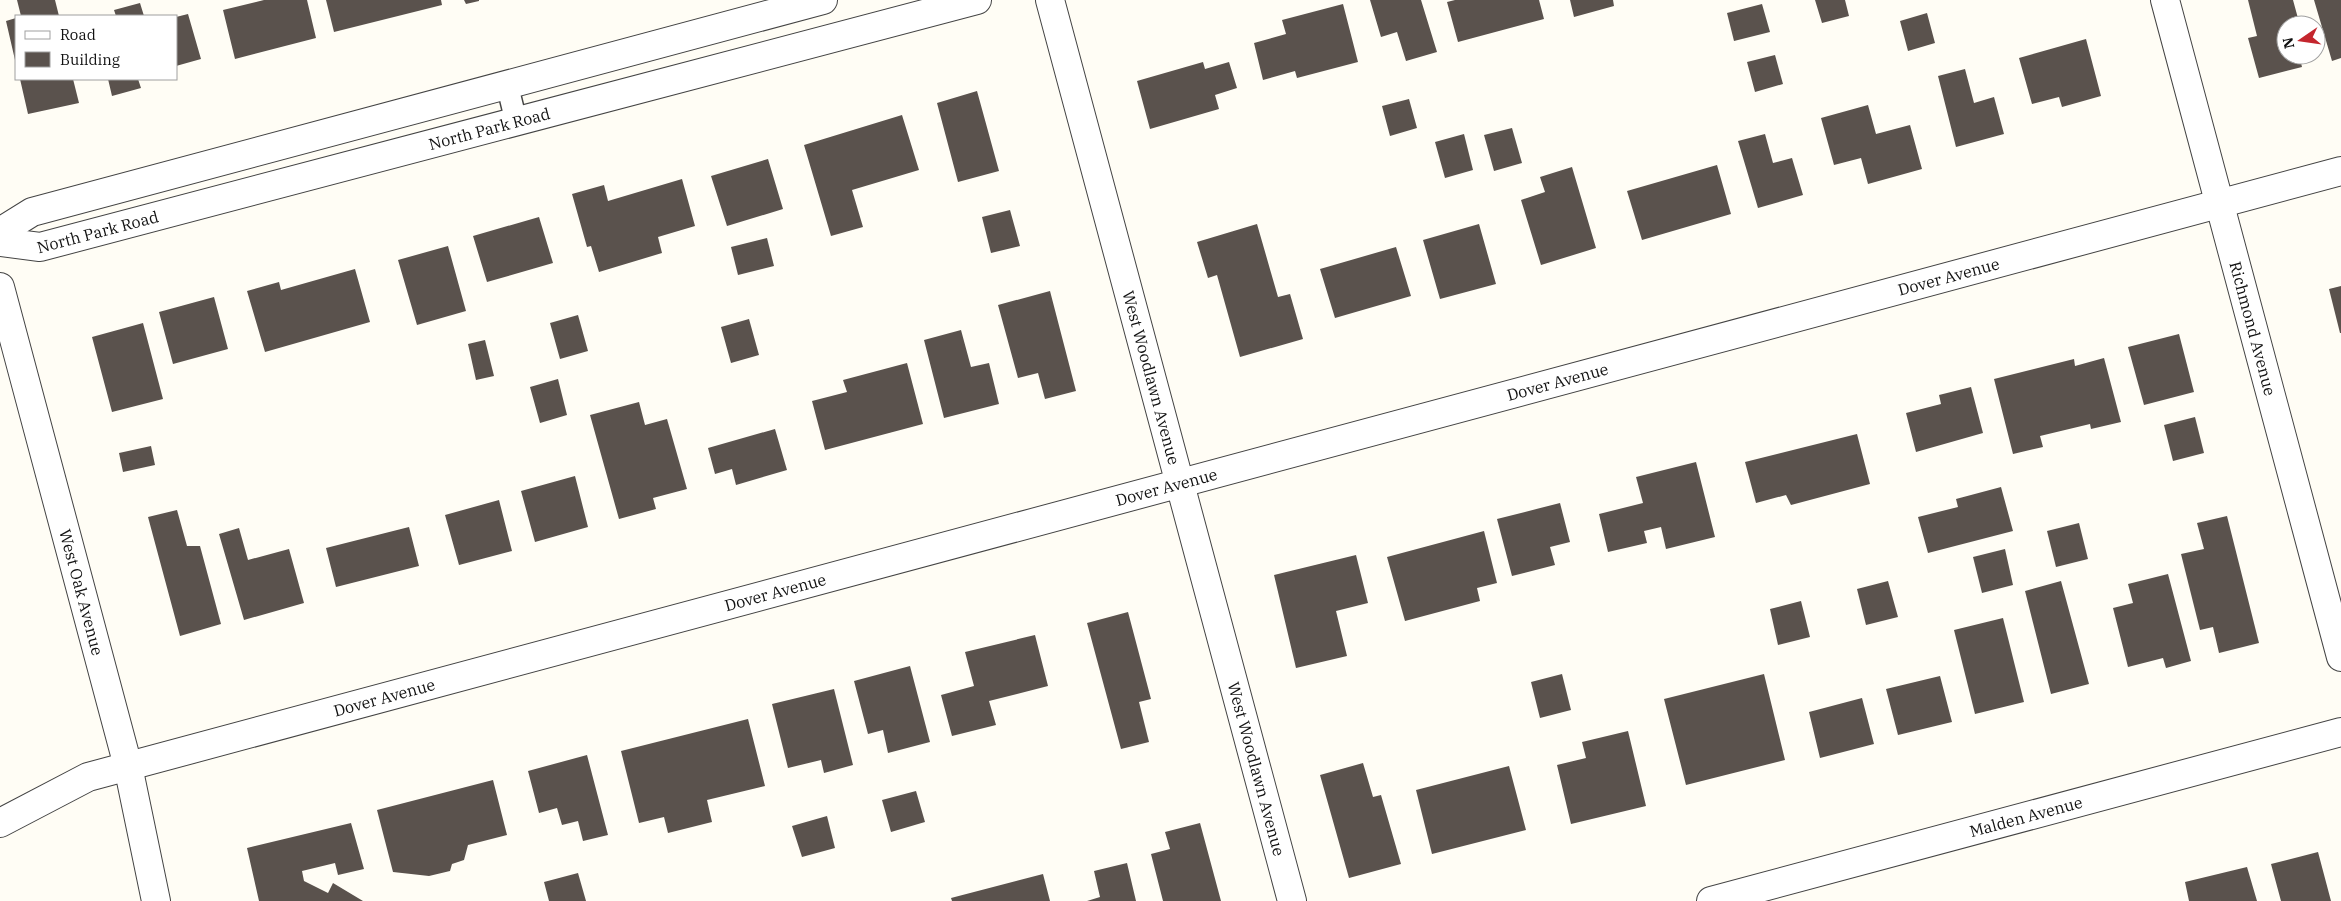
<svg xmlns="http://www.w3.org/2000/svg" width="2341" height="901" viewBox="0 0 2341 901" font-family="'IBM Plex Serif',serif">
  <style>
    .building { fill: #5a524d }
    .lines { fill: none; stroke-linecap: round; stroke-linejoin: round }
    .lane-casing { stroke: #444; stroke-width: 24 }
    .street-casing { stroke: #444; stroke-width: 30 }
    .lane { stroke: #fff; stroke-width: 21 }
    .street { stroke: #fff; stroke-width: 28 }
    .labels { text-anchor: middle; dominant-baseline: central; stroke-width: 5; stroke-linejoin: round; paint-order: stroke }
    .street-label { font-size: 16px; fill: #111; stroke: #fff }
  </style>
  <rect width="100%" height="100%" fill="#fffdf5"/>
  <path class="building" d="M17,0H55L59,16H21Z
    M264,0H307L316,38L235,59L223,10Z
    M326,0H441L442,5L334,32Z
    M464,0H479V1L466,4Z
    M1370,0H1421L1437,52L1406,61L1397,32L1381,37Z
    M1455,0H1539L1544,19L1458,42L1447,2Z
    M1570,0H1613L1614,6L1574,17Z
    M1815,0H1845L1849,16L1822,23Z
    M2248,0H2293L2299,22L2286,25V55H2299L2302,67L2259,78L2248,38L2257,36Z
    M2314,0H2341V58L2332,61Z
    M140,3L144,16H116L114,10Z
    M1343,4L1358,62L1297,78L1295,71L1263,80L1254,43L1286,34L1282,20Z
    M1762,4L1770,32L1734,41L1727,13Z
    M1927,13L1935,43L1908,51L1900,21Z
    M188,14L201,59L176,66V17Z
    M16,18V60H15L6,21Z
    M2086,39L2101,96L2062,107L2059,97L2032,104L2019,58Z
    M1775,55L1783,84L1755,92L1747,62Z
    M1203,62L1205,69L1229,62L1237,88L1215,95L1219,109L1150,129L1137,81Z
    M1965,69L1974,103L1994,97L2004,134L1956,147L1938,76Z
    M20,79H73L79,103L28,114Z
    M108,79H138L141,88L112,96Z
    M977,91L999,171L958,182L937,103Z
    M1409,99L1417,128L1390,136L1382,106Z
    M1868,105L1876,134L1910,125L1922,169L1868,184L1861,158L1834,165L1821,118Z
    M902,115L919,170L852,190L863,227L831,236L804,145Z
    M1512,128L1522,163L1494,171L1484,135Z
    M1464,134L1473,170L1445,178L1435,142Z
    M1765,134L1773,163L1792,158L1803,195L1758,208L1738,141Z
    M768,159L783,209L727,226L711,176Z
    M1717,165L1731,214L1642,240L1627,191Z
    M1572,167L1596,248L1541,265L1521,200L1545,192L1540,177Z
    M682,179L695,226L658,237L662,253L599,272L591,246L587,247L572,194L604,185L608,201Z
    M1010,210L1020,246L991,253L982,217Z
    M539,217L553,263L487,282L473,236Z
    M1257,224L1278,297L1290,294L1303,339L1240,357L1217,275L1208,278L1197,242Z
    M1479,224L1496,284L1440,299L1423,240Z
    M767,238L774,266L738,275L731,247Z
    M448,246L466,311L417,325L398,260Z
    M1396,247L1411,296L1335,318L1320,269Z
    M355,269L370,322L265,352L247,291L279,282L281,290Z
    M2341,286V333H2340L2329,289Z
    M1050,291L1076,391L1045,399L1038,373L1018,378L998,305Z
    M214,297L228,349L173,364L159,312Z
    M578,315L588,351L560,359L550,323Z
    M749,319L759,355L731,363L721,327Z
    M143,323L163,399L112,412L92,337Z
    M961,330L971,367L989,363L999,404L944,418L924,340Z
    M2179,334L2194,392L2144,405L2128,347Z
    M485,340L494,376L476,380L468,344Z
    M2104,358L2121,422L2091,429L2090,424L2040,436L2043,447L2013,454L1994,379L2074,359L2075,366Z
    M907,363L923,424L825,450L812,401L847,392L843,380Z
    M558,379L567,415L540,423L530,387Z
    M1971,387L1983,433L1916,452L1906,413L1941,404L1939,395Z
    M639,402L645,425L667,419L687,489L653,498L656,509L619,519L590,415Z
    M2195,417L2204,453L2173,461L2164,425Z
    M775,429L787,470L736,485L732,469L715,474L708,448Z
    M1857,434L1870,484L1791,505L1786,495L1756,503L1745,462Z
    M151,446L155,465L123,472L119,453Z
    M1696,462L1715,537L1666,549L1661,527L1644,531L1647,543L1608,552L1599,514L1643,503L1636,477Z
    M575,476L588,527L535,542L521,491Z
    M2001,487L2013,531L1928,553L1918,517L1958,507L1956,499Z
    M499,500L512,551L459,565L445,515Z
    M1560,503L1570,542L1550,547L1555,565L1512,576L1497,519Z
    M177,510L187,546H200L221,624L180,636L148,517Z
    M2227,516L2259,643L2219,653L2213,627L2200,630L2181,554L2204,549L2197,523Z
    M2079,523L2088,559L2056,567L2047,531Z
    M409,527L419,566L336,587L326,548Z
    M239,528L248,560L289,549L304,603L244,620L219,534Z
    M1484,531L1497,583L1477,588L1480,601L1405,621L1387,557Z
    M2005,549L2013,585L1982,593L1973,557Z
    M1356,555L1368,603L1336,611L1347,656L1296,668L1274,575Z
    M2168,574L2191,661L2166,668L2163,658L2128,667L2113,608L2133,603L2128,584Z
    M1888,581L1898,617L1866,625L1857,589Z
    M2061,581L2089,684L2051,694L2025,591Z
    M1801,601L1810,637L1778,645L1770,609Z
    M1128,612L1151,699L1139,702L1149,742L1121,749L1087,623Z
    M2003,618L2024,702L1975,714L1954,630Z
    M1035,635L1048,686L989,701L996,725L952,736L941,695L974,686L965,652Z
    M910,666L930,742L888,753L883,730L868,734L854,681Z
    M1562,674L1571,710L1540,718L1531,682Z
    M1764,674L1785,760L1686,785L1664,699Z
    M1940,676L1952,722L1898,735L1886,689Z
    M834,689L853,765L824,773L821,760L788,768L772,704Z
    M1862,698L1874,744L1820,758L1809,712Z
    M748,719L765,786L707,800L712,822L668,833L664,817L639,823L621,751Z
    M1628,731L1646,806L1571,824L1557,765L1586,758L1582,742Z
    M587,755L608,835L583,841L578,821L562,825L557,808L539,813L528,771Z
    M1363,763L1373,797L1381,795L1401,864L1349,878L1320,775Z
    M1509,766L1526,830L1432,854L1416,790Z
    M493,780L507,835L468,845L464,860L452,864L450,871L429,876L393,872L377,810Z
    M916,791L925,822L891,832L882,800Z
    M827,816L835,848L802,857L792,826Z
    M351,823L364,869L338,875L335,863L302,871L304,881L328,893L333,883L363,901H259L247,848Z
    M1200,823L1221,901H1163L1151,854L1170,849L1165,832Z
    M2318,852L2331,901H2281L2271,864Z
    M1127,863L1136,901H1087L1100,897L1094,871Z
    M2247,867L2257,901H2189L2185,882Z
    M578,873L586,901H549L544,882Z
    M1043,874L1050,901H952L951,898Z"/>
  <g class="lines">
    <g class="lane-casing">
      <path id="lane" d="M507,84L516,121"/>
    </g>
    <g class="street-casing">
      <g id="street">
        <path id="s1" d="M1050,0L1292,901"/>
        <path id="s2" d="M2165,0L2341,657"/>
        <path d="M0,232L32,212L823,0"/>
        <path id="s3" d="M0,242L40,247L977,0"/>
        <path id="s4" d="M0,287L128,766L156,901"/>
        <path id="s5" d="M0,823L88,777L2341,171"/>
        <path id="s6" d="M1711,901L2341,732"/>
      </g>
    </g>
    <use href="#lane" class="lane"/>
    <use href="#street" class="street"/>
  </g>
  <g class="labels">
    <g class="street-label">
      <text stroke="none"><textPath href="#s3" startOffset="505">North Park Road</textPath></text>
      <text stroke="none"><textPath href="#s3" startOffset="100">North Park Road</textPath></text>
      <text stroke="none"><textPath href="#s5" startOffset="2026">Dover Avenue</textPath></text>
      <text stroke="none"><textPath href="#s2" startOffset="340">Richmond Avenue</textPath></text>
      <text stroke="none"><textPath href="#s1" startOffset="391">West Woodlawn Avenue</textPath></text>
      <text stroke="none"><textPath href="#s5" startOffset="1621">Dover Avenue</textPath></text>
      <text stroke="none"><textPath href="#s5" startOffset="1216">Dover Avenue</textPath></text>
      <text stroke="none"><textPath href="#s4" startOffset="316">West Oak Avenue</textPath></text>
      <text stroke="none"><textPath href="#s5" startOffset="811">Dover Avenue</textPath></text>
      <text stroke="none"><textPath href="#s5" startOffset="406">Dover Avenue</textPath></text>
      <text stroke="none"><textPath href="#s1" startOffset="796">West Woodlawn Avenue</textPath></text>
      <text stroke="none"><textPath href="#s6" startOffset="326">Malden Avenue</textPath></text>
    </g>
  </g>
  <rect x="15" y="15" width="162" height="65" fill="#ffffff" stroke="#a0a0a0"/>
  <rect x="25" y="31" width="25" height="8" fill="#ffffff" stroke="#a0a0a0"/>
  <text x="60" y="40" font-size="15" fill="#111111">Road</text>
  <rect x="25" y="52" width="25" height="15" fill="#5a524d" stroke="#a0a0a0"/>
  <text x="60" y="65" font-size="15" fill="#111111">Building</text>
  <g transform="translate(2301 40) rotate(257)"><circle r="24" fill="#ffffff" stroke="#a0a0a0"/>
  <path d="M0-4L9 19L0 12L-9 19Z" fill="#c4262e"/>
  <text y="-8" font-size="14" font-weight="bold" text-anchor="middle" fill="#111111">N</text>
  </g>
</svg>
